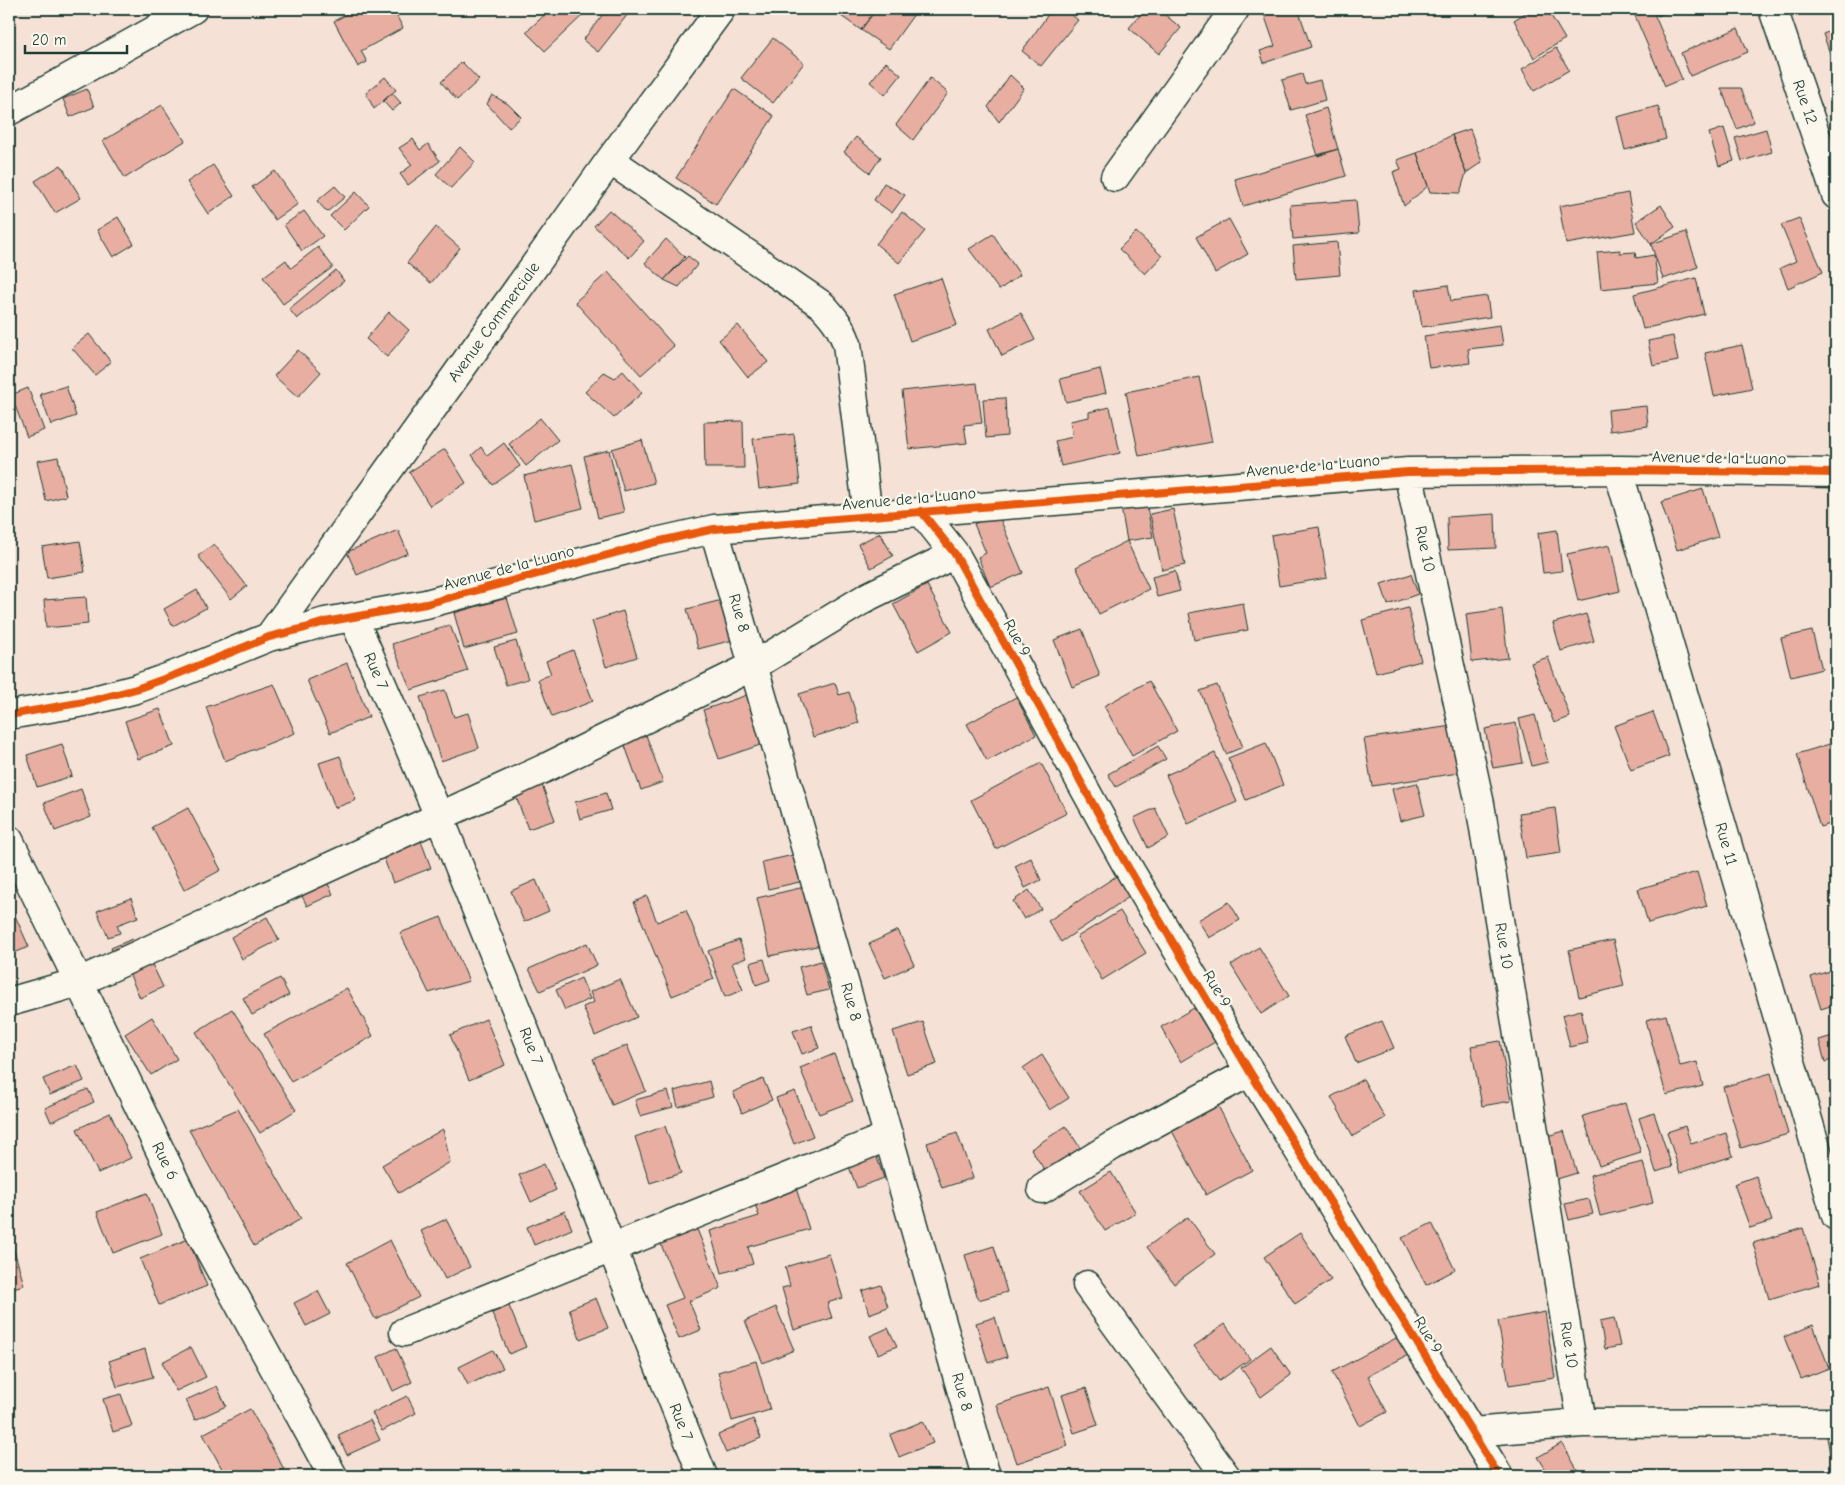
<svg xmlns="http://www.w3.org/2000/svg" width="1845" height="1485" viewBox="0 0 1845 1485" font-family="'Comic Neue',sans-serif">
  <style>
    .building { fill: #e8aea2; stroke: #1f3d34 }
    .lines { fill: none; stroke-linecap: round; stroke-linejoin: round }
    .minor-casing { stroke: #1f3d34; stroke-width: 31 }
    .minor { stroke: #fbf7ec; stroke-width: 28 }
    .cycleway-casing { stroke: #fbf7ec; stroke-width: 11 }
    .cycleway { stroke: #e8590c; stroke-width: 8 }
    .labels { text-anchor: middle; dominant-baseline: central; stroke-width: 4.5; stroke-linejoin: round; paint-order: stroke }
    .street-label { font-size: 16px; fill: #1f3d34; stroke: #fbf7ec }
  </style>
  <rect width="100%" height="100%" fill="#f5e1d6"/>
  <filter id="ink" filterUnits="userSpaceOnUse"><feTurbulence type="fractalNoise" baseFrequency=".02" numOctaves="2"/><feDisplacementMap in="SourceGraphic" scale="10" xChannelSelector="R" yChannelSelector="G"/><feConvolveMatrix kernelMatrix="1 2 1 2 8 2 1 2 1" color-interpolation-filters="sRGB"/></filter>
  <g filter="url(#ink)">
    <path class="building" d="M357,9H393L403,28L361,51L367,62L358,67L334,21Z
      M551,9H581L585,13L545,51L526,32Z
      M607,9H622L628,14L598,52L583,40Z
      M831,9H876L861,30Z
      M876,9L917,10L889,49L861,30Z
      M1052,9H1064L1078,20L1041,66L1022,51Z
      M1145,9H1158L1181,28L1159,54L1129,28Z
      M1278,9H1298L1311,47L1264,63L1260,51L1275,46L1264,14Z
      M1532,9H1547L1565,39L1534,58L1514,20Z
      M1652,9L1682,79L1665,86L1635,16Z
      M1654,9H1673L1658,16Z
      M1738,28L1748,52L1690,76L1681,53Z
      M1836,29V61L1833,62L1823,34Z
      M773,38L804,63L773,103L741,78Z
      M1556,48L1569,70L1534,91L1522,69Z
      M462,62L479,80L457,100L441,82Z
      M886,62L901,75L885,95L870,82Z
      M1302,74L1305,84L1320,80L1325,100L1291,110L1282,80Z
      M1010,75L1024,88L999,122L988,107Z
      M385,77L396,90L374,109L366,93Z
      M930,78L948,93L913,140L896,125Z
      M1721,88H1741L1754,122L1737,129Z
      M87,89L94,107L70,117L63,99Z
      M734,89L774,116L716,204L676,178Z
      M392,93L401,103L392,111L383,101Z
      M492,95L508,104L521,117L509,128L487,104Z
      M162,105L185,141L125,178L103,141Z
      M1658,106L1666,139L1625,150L1617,117Z
      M1326,108L1338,149L1318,156L1305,115Z
      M1724,128L1734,161L1719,166L1709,133Z
      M1470,129L1482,162L1466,173L1452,135Z
      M1766,129L1772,152L1742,161L1735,138Z
      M1452,135L1466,173L1460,193L1430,192L1417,153Z
      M856,137L881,157L870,173L844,152Z
      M413,139L420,150L428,144L440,161L408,185L400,174L412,165L399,148Z
      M460,147L475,162L451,188L436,174Z
      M1338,149L1346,176L1243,206L1235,179Z
      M1417,153L1428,186L1404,206L1393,172L1401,169L1397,160Z
      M61,165L81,198L55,213L35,181Z
      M213,165L234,196L208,214L187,182Z
      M275,171L298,204L275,220L252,187Z
      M884,183L905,195L892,213L874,200Z
      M335,186L345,197L327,212L317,201Z
      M356,192L369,206L344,230L330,216Z
      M1628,193L1635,232L1566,244L1559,206Z
      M1356,200L1359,233L1293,239L1290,205Z
      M1661,205L1675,227L1651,244L1636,222Z
      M609,210L644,241L629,258L594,226Z
      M304,211L323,236L302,251L284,225Z
      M902,212L925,231L899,263L876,244Z
      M118,217L134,244L113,257L97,230Z
      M1799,218L1823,272L1788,288L1780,268L1796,261L1781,225Z
      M1229,219L1248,254L1215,273L1196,237Z
      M436,227L460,248L431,283L407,263Z
      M1136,232L1162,256L1145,274L1119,249Z
      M1686,232L1698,267L1663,279L1651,244Z
      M993,234L1020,275L999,290L969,249Z
      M666,239L685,257L664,280L645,263Z
      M1337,242L1340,275L1296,279L1293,246Z
      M318,247L333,267L283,304L263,277L286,260L291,268Z
      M1620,250V253L1635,252L1636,258L1654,255L1658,283L1601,289L1597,252Z
      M688,256L698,264L679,287L664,280Z
      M336,270L344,281L297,319L289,309Z
      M608,272L674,346L641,375L575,302Z
      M941,278L957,325L910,341L894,294Z
      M1696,278L1704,314L1643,329L1634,294Z
      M1448,285L1451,301L1487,296L1490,317L1422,327L1416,290Z
      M389,312L409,330L387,357L366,339Z
      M1021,313L1035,340L1002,356L989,329Z
      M738,325L768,362L748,377L719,340Z
      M1500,325L1503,345L1468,349L1470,363L1429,368L1424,336Z
      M89,334L111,362L95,375L72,348Z
      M1673,336L1678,361L1653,366L1648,341Z
      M1742,345L1752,388L1714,396L1705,353Z
      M298,350L321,372L298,397L274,376Z
      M1100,369L1106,393L1066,402L1060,379Z
      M623,371L642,393L614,418L585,392L604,372L615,378Z
      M1199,377L1212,442L1139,456L1126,392Z
      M977,383L982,423L964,425L967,443L909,449L902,391Z
      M66,386L76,416L51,425L40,394Z
      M28,388L44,430L27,437L11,395Z
      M1005,398L1007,436L986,438L983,399Z
      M1646,406L1648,426L1610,431L1608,410Z
      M1110,407L1120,453L1061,466L1055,441L1073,437L1070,421L1089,417V412Z
      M540,418L558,440L526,466L509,444Z
      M743,421L744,468H705L704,422Z
      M794,434L800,484L759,489L753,439Z
      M642,440L654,483L624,491L612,449Z
      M504,443L520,466L493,485L472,455L481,447L487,456Z
      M445,449L466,483L430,506L409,472Z
      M609,450L624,512L598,518L584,456Z
      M58,457L66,496L46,501L37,461Z
      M572,464L583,508L534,520L524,476Z
      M1703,489L1718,537L1677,550L1661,502Z
      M1145,498L1153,537L1127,541L1120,502Z
      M1173,509L1185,565L1162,570L1150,514Z
      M998,514L1023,573L990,587L978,557L986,553L974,524Z
      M1495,514L1496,548L1448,550L1447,517Z
      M1319,527L1327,578L1279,586L1271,535Z
      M398,530L408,553L357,575L347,552Z
      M1557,530L1562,571L1543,573L1538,533Z
      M880,533L893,556L871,568L858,544Z
      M80,541L85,572L47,578L42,547Z
      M1127,541L1149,589L1099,614L1076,567Z
      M214,544L247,586L231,599L198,556Z
      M1610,545L1620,591L1578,601L1567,554Z
      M1175,571L1180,591L1157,597L1152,577Z
      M1411,574L1418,594L1388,605L1381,584Z
      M927,585L952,632L918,651L893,604Z
      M197,590L206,608L173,626L164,609Z
      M86,597L88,624L46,628L44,600Z
      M507,598L518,634L464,649L454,613Z
      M722,600L733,640L698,649L687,609Z
      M1243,603L1248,630L1194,640L1189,613Z
      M1408,608L1421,661L1376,673L1362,620Z
      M1502,609L1508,658L1472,662L1466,614Z
      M623,611L637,657L606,667L592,621Z
      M1586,614L1594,641L1561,651L1553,623Z
      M450,625L468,671L411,690L392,644Z
      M1082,629L1100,676L1072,687L1054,640Z
      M1812,631L1822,669L1791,677L1781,638Z
      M516,641L528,679L506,685L494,647Z
      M573,650L593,701L552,717L538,680L551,674L546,661Z
      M1548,657L1570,717L1554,723L1531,663Z
      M347,663L369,717L330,733L307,680Z
      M1149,681L1177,731L1132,756L1104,706Z
      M835,683L839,695L849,692L859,723L813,737L799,694Z
      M274,684L295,733L225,761L206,707Z
      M1217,685L1243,747L1226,754L1200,691Z
      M445,690L454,717L468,713L479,748L441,761L420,697Z
      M750,694L766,743L719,759L703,710Z
      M1016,697L1036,735L987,761L967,724Z
      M160,709L174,746L138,759L125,721Z
      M1653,712L1669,756L1631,770L1614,726Z
      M1535,715L1548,762L1532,766L1519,719Z
      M1516,723L1523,763L1493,768L1485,729Z
      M1458,725L1465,772L1372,786L1364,739Z
      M646,735L663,782L641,790L624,743Z
      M1836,742V822L1820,827L1797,754Z
      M1266,743L1283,785L1246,800L1228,758Z
      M62,744L72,776L37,787L27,755Z
      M1158,746L1166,759L1116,787L1108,774Z
      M1215,753L1237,802L1188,824L1166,775Z
      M340,756L356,800L335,808L319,763Z
      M1041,763L1067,813L996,849L971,800Z
      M541,782L555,820L528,829L514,791Z
      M1417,783L1425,815L1400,821L1392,789Z
      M81,789L91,817L55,831L44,803Z
      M606,793L611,810L580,819L575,802Z
      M188,808L221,870L184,890L152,827Z
      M1155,808L1169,837L1148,848L1134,818Z
      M1555,808L1561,853L1526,858L1519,813Z
      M421,841L431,868L393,883L383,856Z
      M807,852L813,879L768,889L762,862Z
      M1031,858L1041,880L1025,888L1015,866Z
      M1124,871L1138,891L1061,942L1048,921Z
      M1697,872L1707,906L1648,923L1638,889Z
      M324,876L333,894L307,906L298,888Z
      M536,880L549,911L524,922L511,891Z
      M813,885L826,944L770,956L757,898Z
      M1029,890L1041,909L1024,919L1013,901Z
      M647,896L657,922L686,910L714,979L672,996L634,902Z
      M131,898L138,917L117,925L120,933L108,937L97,911Z
      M9,902L29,947L9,955Z
      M1229,902L1240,920L1209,938L1198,920Z
      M1120,911L1146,953L1102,980L1077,937Z
      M267,917L279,940L242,959L231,937Z
      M441,917L469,981L429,993L400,933Z
      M898,930L914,965L885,978L869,944Z
      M132,939L137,953L116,961L111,948Z
      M739,940L746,958L732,963L743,990L725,997L708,951Z
      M1613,940L1624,986L1579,997L1569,950Z
      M587,943L597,965L540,991L529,969Z
      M1259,947L1289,996L1261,1014L1231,965Z
      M764,959L770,980L756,985L750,963Z
      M150,960L163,987L140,998L128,971Z
      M821,961L829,990L807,995L799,967Z
      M1836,969V1004L1821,1009L1811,977Z
      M280,978L289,995L252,1015L243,998Z
      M581,978L590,999L565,1010L556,990Z
      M620,979L637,1017L595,1036L583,1007L594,1002L590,992Z
      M347,988L373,1036L291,1082L264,1034Z
      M1194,1008L1215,1042L1181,1062L1161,1027Z
      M232,1009L296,1110L260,1133L196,1032Z
      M1581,1010L1588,1043L1570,1047L1562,1015Z
      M1666,1015L1680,1066L1697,1062L1703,1086L1666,1095L1646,1020Z
      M152,1017L177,1059L151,1075L125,1034Z
      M486,1019L505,1065L469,1080L450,1035Z
      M1382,1021L1394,1048L1356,1063L1345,1036Z
      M923,1022L937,1064L907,1074L893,1031Z
      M811,1025L819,1048L802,1054L793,1031Z
      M1836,1035V1059L1825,1062L1819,1040Z
      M1500,1041L1511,1101L1482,1106L1471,1046Z
      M9,1042L15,1060L9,1062Z
      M627,1045L646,1091L612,1105L593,1059Z
      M834,1054L853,1101L819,1114L800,1068Z
      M1042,1055L1069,1098L1050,1110L1023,1068Z
      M77,1065L84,1081L50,1095L43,1079Z
      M1771,1073L1788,1134L1741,1148L1723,1087Z
      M763,1079L772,1100L742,1113L733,1092Z
      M1363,1079L1385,1118L1353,1136L1331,1097Z
      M709,1081L713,1097L678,1107L674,1091Z
      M88,1089L94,1102L51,1122L45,1108Z
      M668,1091L673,1107L640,1116L635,1100Z
      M795,1091L813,1136L794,1144L776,1098Z
      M1625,1103L1641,1153L1599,1166L1583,1116Z
      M1217,1104L1252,1170L1206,1195L1171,1129Z
      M238,1109L301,1219L254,1246L189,1130Z
      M110,1113L131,1158L98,1173L77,1129Z
      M1654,1113L1672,1167L1656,1172L1639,1118Z
      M665,1126L681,1173L650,1183L635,1137Z
      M1066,1126L1084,1154L1049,1177L1031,1149Z
      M1685,1126L1691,1144L1726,1133L1733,1156L1680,1173L1667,1132Z
      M443,1129L450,1162L399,1193L382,1165Z
      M1564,1131L1577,1173L1557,1179L1544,1137Z
      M957,1133L973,1178L942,1188L927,1143Z
      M874,1149L884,1178L857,1188L846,1159Z
      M1643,1162L1653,1203L1600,1216L1590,1175Z
      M544,1164L556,1190L531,1202L519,1175Z
      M1111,1172L1136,1213L1105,1231L1080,1191Z
      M1756,1176L1772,1221L1750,1228L1734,1184Z
      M796,1188L809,1229L748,1247L753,1264L722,1273L710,1231L759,1216L754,1201Z
      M147,1193L162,1234L113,1253L97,1212Z
      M1589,1199L1593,1214L1569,1220L1565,1204Z
      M565,1211L572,1229L534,1245L527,1227Z
      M1188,1217L1215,1254L1174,1284L1147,1247Z
      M446,1219L470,1267L445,1279L421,1231Z
      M1432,1223L1455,1270L1426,1285L1402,1238Z
      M696,1227L721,1288L689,1301L701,1330L679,1339L665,1305L683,1298L660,1242Z
      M1803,1228L1820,1284L1769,1299L1753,1243Z
      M1300,1233L1331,1280L1295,1304L1264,1257Z
      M9,1239H11L24,1285L9,1289Z
      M188,1239L207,1286L159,1305L140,1259Z
      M390,1240L419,1297L375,1319L347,1263Z
      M994,1246L1007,1292L978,1300L965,1255Z
      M829,1254L843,1298L827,1303L832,1318L794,1330L782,1288L790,1286L785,1267Z
      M881,1285L888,1307L869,1314L862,1291Z
      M318,1291L330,1314L306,1326L294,1303Z
      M596,1298L608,1328L580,1339L569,1309Z
      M509,1306L526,1347L509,1354L492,1313Z
      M776,1307L794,1350L763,1363L745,1321Z
      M1545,1312L1555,1378L1509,1385L1498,1321Z
      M995,1317L1007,1357L988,1363L976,1323Z
      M1614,1318L1620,1346L1605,1349L1600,1321Z
      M1225,1324L1250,1359L1219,1381L1194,1346Z
      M1813,1325L1829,1368L1801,1379L1784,1337Z
      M888,1328L897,1346L878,1354L870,1336Z
      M1400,1336L1410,1354L1368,1376L1387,1412L1360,1426L1332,1372Z
      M1271,1346L1291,1375L1261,1397L1241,1368Z
      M191,1347L206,1377L176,1391L162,1362Z
      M396,1348L412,1382L393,1391L378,1357Z
      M145,1349L153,1377L117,1387L109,1361Z
      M493,1350L503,1368L468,1385L459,1367Z
      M756,1361L770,1410L732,1421L718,1372Z
      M217,1386L226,1406L195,1420L186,1400Z
      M1049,1387L1068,1446L1017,1463L997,1405Z
      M1086,1388L1098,1425L1074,1433L1062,1395Z
      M121,1394L132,1426L113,1432L103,1399Z
      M407,1396L416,1413L382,1431L372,1413Z
      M250,1409L284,1469L271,1476H226L203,1434Z
      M753,1419L761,1438L726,1453L718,1435Z
      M370,1420L380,1440L347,1455L338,1435Z
      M923,1421L933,1443L899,1457L890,1435Z
      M1836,1431V1473H1834L1826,1433Z
      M1562,1443L1581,1476H1550L1538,1457Z"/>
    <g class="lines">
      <g class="minor-casing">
        <path id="minor" d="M1773,9L1836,195
          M9,111L193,9
          M610,160L822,305C835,319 841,327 847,344L868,516
          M1115,177L1235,9
          M1618,470L1836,1216
          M1408,472L1480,804L1582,1423
          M921,511L955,554L1125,862L1250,1072L1499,1476
          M714,529L986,1476
          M353,617L439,816L703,1476
          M269,637L610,160L721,9
          M9,715L90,701L136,689L175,675L269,637L305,628L325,622L426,604L656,542L714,529L1408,472L1618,470L1836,473
          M9,840L79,982L196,1225L333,1476
          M9,1002L79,982L543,769L755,665L869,596L955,554
          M1042,1189L1112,1146L1250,1072
          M1087,1285L1226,1476
          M404,1332L889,1136
          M1472,1432L1582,1423L1836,1422"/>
      </g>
      <use href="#minor" class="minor"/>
      <g class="cycleway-casing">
        <path id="cycleway" d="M921,511L955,554L1125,862L1250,1072L1499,1476
          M9,715L90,701L136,689L175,675L269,637L305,628L325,622L426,604L656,542L714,529L1408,472L1618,470L1836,473"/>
      </g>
      <use href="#cycleway" class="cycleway"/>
    </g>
  </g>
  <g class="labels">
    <g class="street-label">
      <text transform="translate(1805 102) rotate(71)">Rue 12</text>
      <text transform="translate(494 322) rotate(-54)">Avenue Commerciale</text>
      <text transform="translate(1719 458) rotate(1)">Avenue de la Luano</text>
      <text transform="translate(1313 466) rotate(-5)">Avenue de la Luano</text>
      <text transform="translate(909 499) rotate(-5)">Avenue de la Luano</text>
      <text transform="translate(1425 549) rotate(78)">Rue 10</text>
      <text transform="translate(509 568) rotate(-15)">Avenue de la Luano</text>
      <text transform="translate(739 613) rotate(74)">Rue 8</text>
      <text transform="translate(1017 638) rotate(61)">Rue 9</text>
      <text transform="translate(376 671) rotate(67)">Rue 7</text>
      <text transform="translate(1726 844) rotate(74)">Rue 11</text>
      <text transform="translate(1504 946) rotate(81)">Rue 10</text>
      <text transform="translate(1217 989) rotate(59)">Rue 9</text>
      <text transform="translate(851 1002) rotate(74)">Rue 8</text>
      <text transform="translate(531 1046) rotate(68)">Rue 7</text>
      <text transform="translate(165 1161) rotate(64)">Rue 6</text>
      <text transform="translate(1428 1335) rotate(58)">Rue 9</text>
      <text transform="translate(1569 1345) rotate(81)">Rue 10</text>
      <text transform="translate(962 1392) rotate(74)">Rue 8</text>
      <text transform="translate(681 1422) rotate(68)">Rue 7</text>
    </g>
  </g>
  <rect width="1845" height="1485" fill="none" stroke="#fbf7ec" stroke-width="30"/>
  <rect x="15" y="15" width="1815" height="1455" fill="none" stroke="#1f3d34" stroke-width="2" filter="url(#ink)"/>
  <path d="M25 45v8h102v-8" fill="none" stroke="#1f3d34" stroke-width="2.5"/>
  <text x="32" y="45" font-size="15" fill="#1f3d34" stroke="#fbf7ec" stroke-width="4" paint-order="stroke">20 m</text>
</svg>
